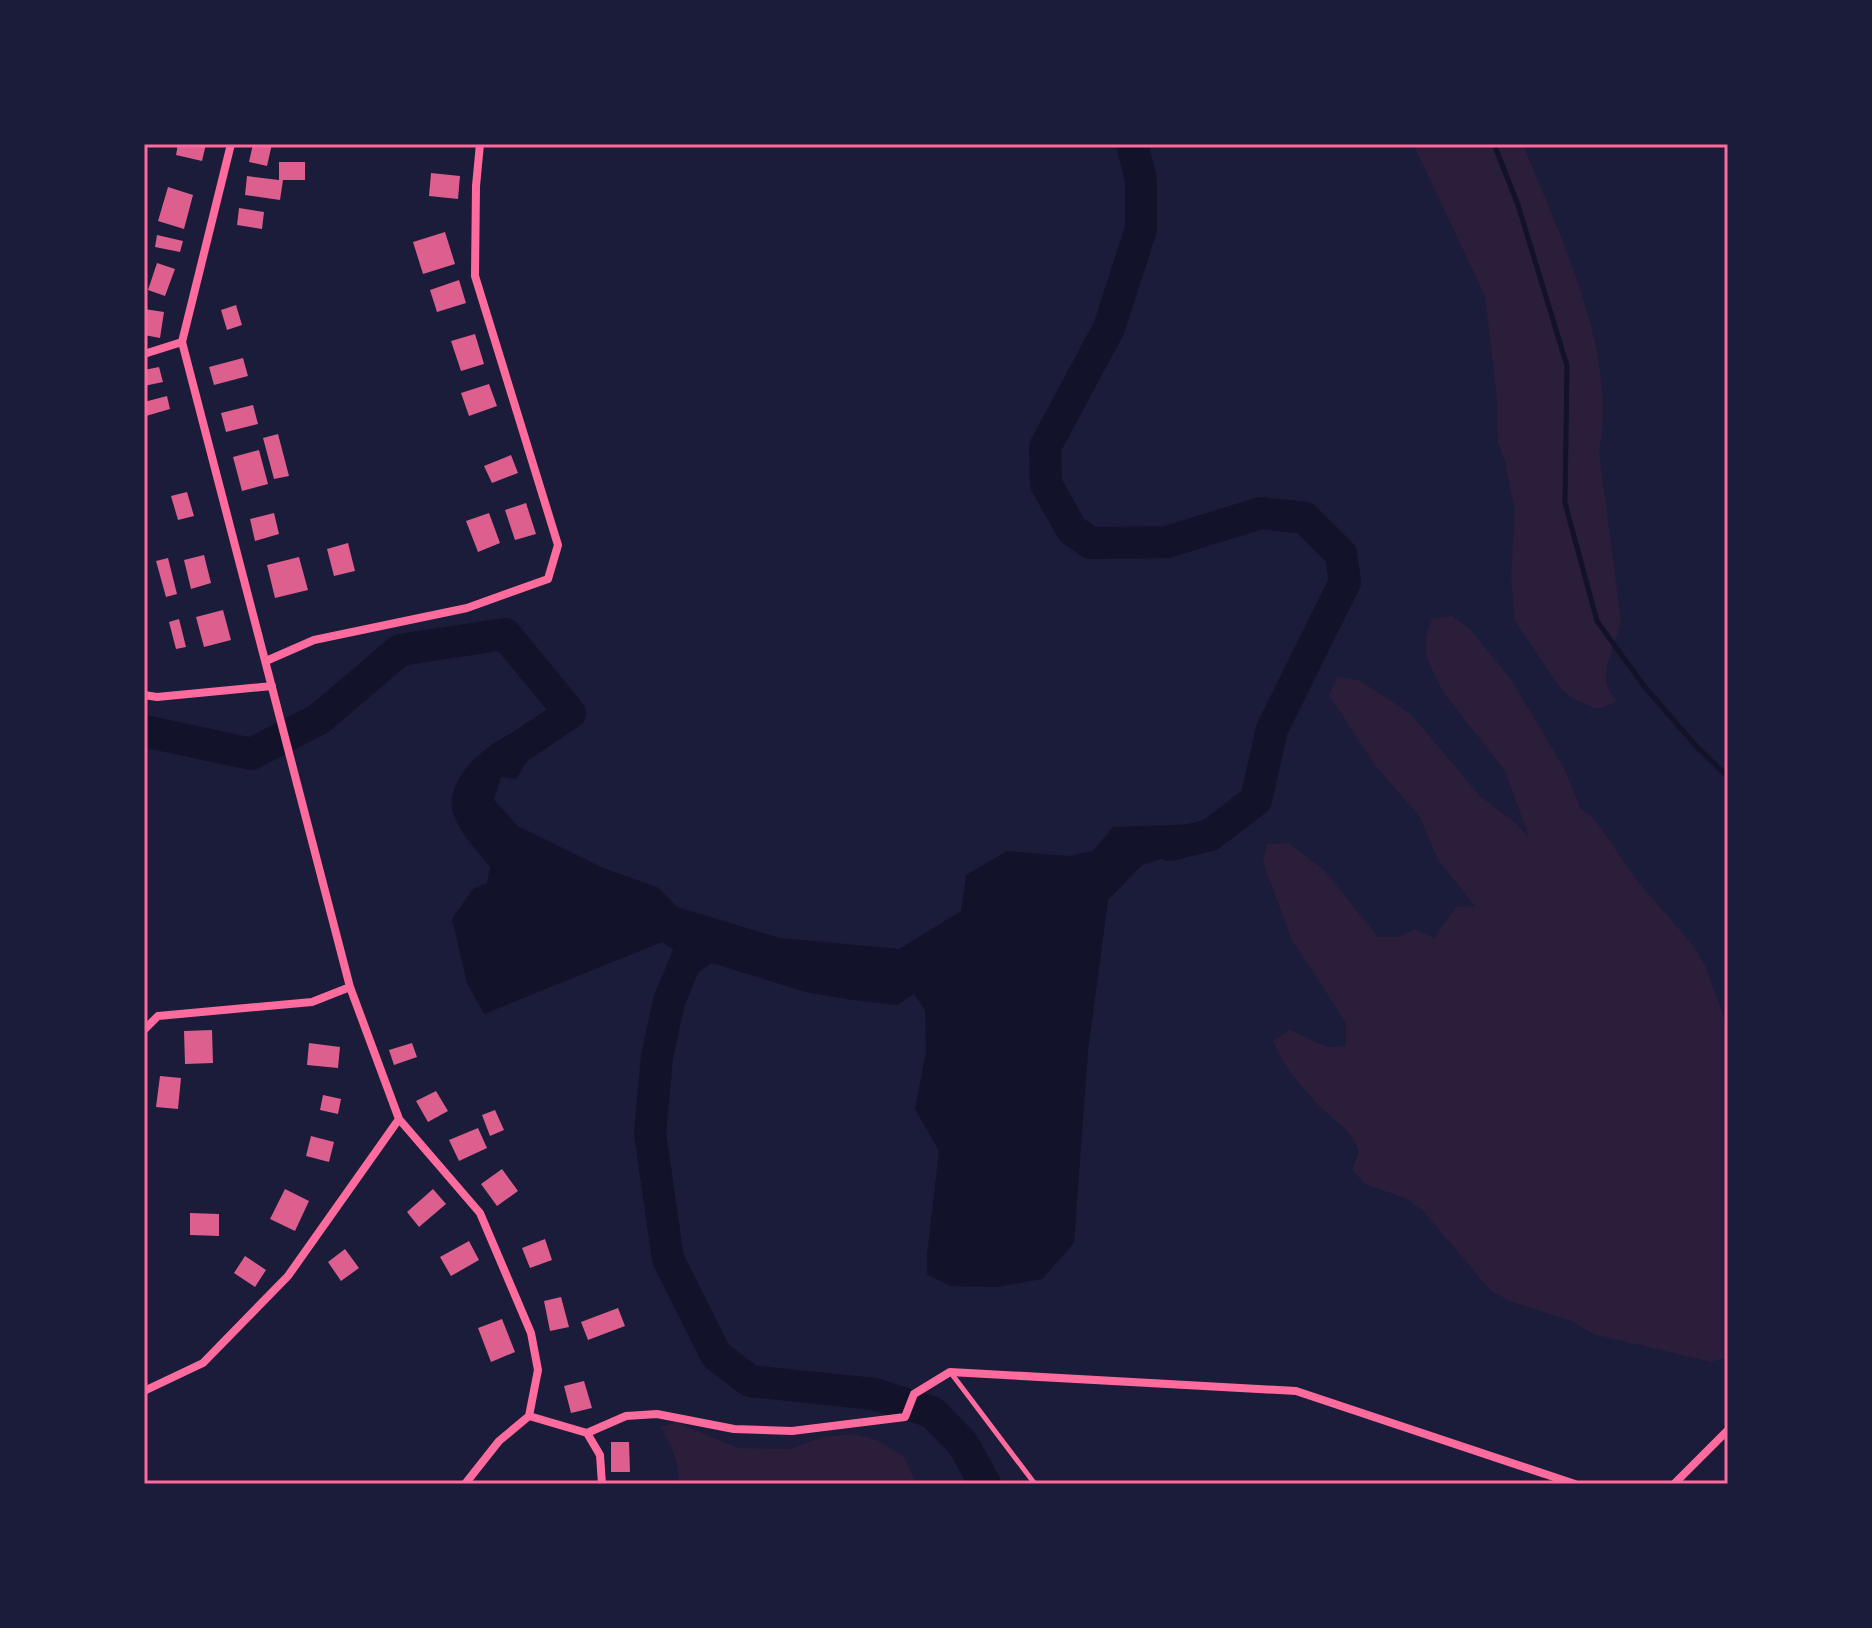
<svg xmlns="http://www.w3.org/2000/svg" width="1872" height="1628" viewBox="0 0 1872 1628" font-family="Commissioner,sans-serif">
  <style>
    .green { fill: #2a1e3b }
    .water { fill: #12122b }
    .lines { fill: none; stroke-linecap: round; stroke-linejoin: round }
    .stream { stroke: #12122b; stroke-width: 5 }
    .river { stroke: #12122b; stroke-width: 32 }
    .building { fill: #dd5f8e }
    .service { stroke: #ff6b9d; stroke-width: 5 }
    .minor { stroke: #ff6b9d; stroke-width: 8 }
    .neatline { fill: none; stroke: #ff6b9d; stroke-width: 3 }
  </style>
  <rect width="100%" height="100%" fill="#1b1b3a"/>
  <path class="green" d="M1413,144H1523C1559,235 1619,353 1599,452L1621,621C1617,640 1602,667 1607,685C1609,691 1614,697 1617,702L1597,709L1575,700L1560,688L1515,621L1511,576L1515,512L1505,461L1498,443L1497,399L1485,296Z
    M1452,616L1469,628L1510,678L1564,768L1580,808L1596,821L1634,877L1692,944L1704,963L1728,1028V1357L1711,1362L1593,1334L1572,1321L1509,1301L1491,1291L1424,1212L1407,1199L1365,1184L1352,1170L1359,1151C1347,1123 1336,1124 1317,1104C1300,1085 1282,1065 1273,1041L1290,1030L1327,1047L1346,1046V1023L1291,938L1263,862L1267,844L1289,843L1325,871L1378,937H1398L1415,929L1434,938L1456,907L1475,906L1438,860L1420,817L1375,765L1329,695L1337,677L1359,680L1411,714L1480,796L1517,824L1529,837L1505,771L1444,693L1435,676L1427,657L1426,637L1432,619Z
    M676,1422L738,1448L791,1449L822,1437L855,1434L877,1440L904,1457L916,1484H678C680,1462 671,1446 661,1427Z"/>
  <path class="water" d="M555,723L538,743L516,779L501,777L494,800L518,826L601,867L659,888L677,907L780,938L899,949L961,911L966,875L1007,851L1069,856L1093,851L1113,827L1201,824L1210,835L1185,851L1142,865L1108,900L1088,1051L1074,1243L1042,1279L996,1287L950,1286L927,1274V1256L939,1151L915,1109L926,1052L925,1010L914,994L897,1005L852,1000L806,992L712,963L690,978L686,958L662,942L484,1014L467,983L452,919L473,889L487,883L490,867C478,851 461,835 454,816C441,778 489,742 519,730C530,725 543,725 555,723Z"/>
  <g class="lines">
    <path class="stream" d="M1494,144L1518,205L1567,366L1565,503L1597,621L1644,686L1696,746L1728,777"/>
    <path class="river" d="M1132,144L1141,180V229L1109,328L1045,447L1046,484L1072,530L1091,543L1167,542L1261,513L1305,518L1341,554L1345,582L1272,729L1256,800L1210,835L1170,845
      M144,731L251,754L319,719L400,650L505,634L570,713L521,746
      M698,932L669,1001L657,1057L650,1133L668,1259L716,1355L750,1381L874,1394L932,1412L963,1444L985,1484"/>
  </g>
  <path class="building" d="M178,144H206L202,161L176,155Z
    M253,144H272L267,166L249,162Z
    M279,162H305V180H283L280,200L245,195L247,176L279,180Z
    M431,173L460,176L458,199L429,196Z
    M168,187L193,195L184,229L158,221Z
    M239,208L264,212L262,229L237,225Z
    M445,232L455,264L423,274L413,242Z
    M157,235L183,241L180,252L155,247Z
    M157,263L175,269L165,296L148,290Z
    M459,280L466,303L437,312L430,290Z
    M236,305L242,325L227,330L221,310Z
    M144,309L164,312L160,338L144,335Z
    M475,334L484,364L461,371L451,341Z
    M243,358L248,376L214,385L209,367Z
    M159,367L163,382L144,386V370Z
    M489,384L497,406L469,416L461,393Z
    M167,396L170,409L146,416L144,402Z
    M253,405L258,424L226,432L221,413Z
    M278,434L289,476L274,479L263,438Z
    M259,450L268,484L242,491L233,457Z
    M511,455L518,473L492,483L484,466Z
    M187,492L194,516L178,520L171,496Z
    M526,503L536,534L515,540L505,510Z
    M274,513L279,534L255,541L250,519Z
    M489,513L500,543L478,552L466,521Z
    M348,543L355,571L334,576L327,549Z
    M204,555L211,583L191,589L184,560Z
    M299,557L308,590L275,598L267,565Z
    M168,558L177,594L166,597L156,561Z
    M223,610L231,640L204,647L196,617Z
    M179,619L186,647L176,649L169,622Z
    M212,1030L213,1063L185,1064L184,1031Z
    M309,1043L340,1047L338,1068L307,1065Z
    M412,1043L417,1057L394,1065L389,1050Z
    M160,1076L181,1078L178,1109L156,1107Z
    M436,1091L448,1111L428,1122L416,1101Z
    M323,1095L341,1099L338,1114L320,1110Z
    M495,1110L504,1130L490,1136L482,1115Z
    M478,1128L487,1148L459,1161L449,1140Z
    M311,1136L334,1142L329,1162L306,1156Z
    M502,1169L518,1191L497,1206L481,1184Z
    M285,1189L309,1201L295,1231L270,1219Z
    M433,1189L446,1204L419,1227L407,1212Z
    M190,1213L219,1214V1236L190,1235Z
    M545,1239L552,1260L530,1268L522,1248Z
    M469,1241L479,1260L451,1276L440,1257Z
    M345,1249L359,1268L341,1281L328,1262Z
    M245,1256L266,1270L255,1287L234,1273Z
    M561,1297L569,1327L550,1331L544,1301Z
    M618,1308L625,1326L588,1340L581,1322Z
    M502,1319L515,1352L491,1362L478,1328Z
    M584,1381L592,1408L571,1413L564,1386Z
    M611,1442H629L630,1472H611Z"/>
  <g class="lines">
    <path class="service" d="M951,1373L1035,1484"/>
    <path class="minor" d="M231,144L182,342L350,987L399,1119L480,1213L531,1333L538,1370L529,1416L499,1441L465,1484
      M144,354L182,342
      M266,661L314,640L467,608L548,579L558,545L475,276L476,186L480,144
      M144,695L157,697L272,686
      M144,1030L158,1016L312,1002L350,987
      M144,1391L203,1363L288,1276L399,1119
      M529,1416L587,1433L626,1416L657,1414L734,1429L792,1431L905,1417L914,1394L950,1372L1296,1391L1575,1484
      M587,1433L600,1455L602,1484
      M1674,1484L1728,1430"/>
  </g>
  <rect width="1872" height="1628" fill="none" stroke="#1b1b3a" stroke-width="292"/>
  <rect x="146" y="146" width="1580" height="1336" class="neatline"/>
</svg>
